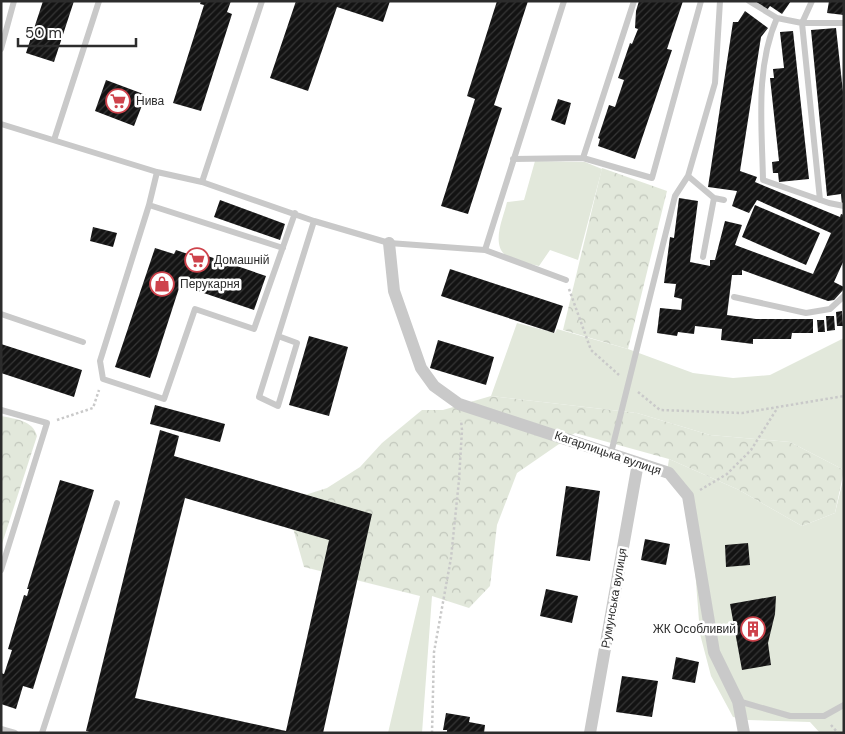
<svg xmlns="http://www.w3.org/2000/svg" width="845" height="734" viewBox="0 0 845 734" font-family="'DM Sans',sans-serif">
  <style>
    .green { fill: #e2e8db }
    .forest { fill: url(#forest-crowns) }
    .building { fill: url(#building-hatch); fill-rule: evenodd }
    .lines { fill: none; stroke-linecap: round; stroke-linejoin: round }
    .path { stroke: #c9c9c9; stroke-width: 2.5; stroke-dasharray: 2.5 2.5; stroke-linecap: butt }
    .service { stroke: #c9c9c9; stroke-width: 6 }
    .minor { stroke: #c9c9c9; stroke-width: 12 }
    .labels { text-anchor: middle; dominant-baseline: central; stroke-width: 5; stroke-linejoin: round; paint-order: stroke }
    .poi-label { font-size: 12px; fill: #2c2c2c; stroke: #fff; text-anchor: start }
    .street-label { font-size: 12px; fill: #2c2c2c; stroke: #fff }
  </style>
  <defs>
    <pattern id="forest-crowns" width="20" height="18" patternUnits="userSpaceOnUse" patternTransform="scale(1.25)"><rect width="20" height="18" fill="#e2e8db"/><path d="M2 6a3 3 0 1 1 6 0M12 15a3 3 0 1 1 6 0" fill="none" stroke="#c2c7bc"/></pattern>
    <pattern id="building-hatch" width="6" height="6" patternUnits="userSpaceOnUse" patternTransform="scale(1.25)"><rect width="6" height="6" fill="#131313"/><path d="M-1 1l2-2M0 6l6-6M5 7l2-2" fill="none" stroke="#363636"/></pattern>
  </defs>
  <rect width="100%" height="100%" fill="#fff"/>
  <path class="green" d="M535,161L585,162L602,169L578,260L550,250L539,266C531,264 512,260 505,255C491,243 504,216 507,202L524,200Z
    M517,323L555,333L557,329L628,349L693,373L733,378L770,375L844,338V470L790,442L710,435L637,413L491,396Z
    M669,459L739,490L802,526L835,513L844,476V733H820L810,722L748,720L733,717L711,676L700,634L692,530L682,493L666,478Z
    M420,596H432L422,733H388Z"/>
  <path class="forest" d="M602,168L667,191L628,349L563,330Z
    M491,396L637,413L710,435L790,442L844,470L835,513L802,526L739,490L669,459L575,433L517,473L497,525L490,586L469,608L432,596H420L304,567L293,528L302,496L327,488L360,467L382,443L422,410H443Z
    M1,416C15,419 33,420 37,436L1,547Z"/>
  <path class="building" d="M43,1H74L54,62L26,53Z
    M201,1H231L227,12L232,14L201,111L173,103L204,5L200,4Z
    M296,1H390L383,22L337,7L308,91L270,78Z
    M497,1H528L494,105L502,108L468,214L441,206L475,99L467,96Z
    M639,1H683L667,49L672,50L635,159L598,146L600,139L598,138L609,105L615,107L624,80L618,78L630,43L632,44L638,29L635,28L636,11Z
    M754,1H791L782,14L770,6L767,10Z
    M829,1H844V15L827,13Z
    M745,11L768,28L761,37L740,171L757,177L755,182L840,217L841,214L844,215V260L834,282L844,287V289L834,300L828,301L742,270V275H732L727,315L756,319H813V333H792L791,339H753V344L721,340L722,329L695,326L694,334L678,332L677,336L657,333L660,308L681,310L682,299L674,297L676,284L664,283L670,237L674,238L679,198L698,201L690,262L710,266V260H715L725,221L742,225L735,245L813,274L831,233L757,200L749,213L732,206L737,191L708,187L733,22H738Z
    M836,28L844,101V206H842L841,194L827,196L811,30Z
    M793,31L809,179L779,182L778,173H773L772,162L779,161L770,78H774L773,69L784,68L780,32Z
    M106,80L146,95L134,126L95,111Z
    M558,99L571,103L565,125L551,120Z
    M220,200L285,224L280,240L214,217Z
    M755,205L820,233L806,265L742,237Z
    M93,227L117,233L113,247L90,241Z
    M155,248L174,254L176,250L191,255L193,251L266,276L254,310L180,285L150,378L115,367Z
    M450,269L563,306L554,333L441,296Z
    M842,311L843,326H837L836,312Z
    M826,316H834L835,330L827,331Z
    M817,320H824L825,332H818Z
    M309,336L348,347L329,416L289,405Z
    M438,340L494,357L486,385L430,368Z
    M1,344L82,370L74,397L1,373Z
    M155,405L225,424L220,442L150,424Z
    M160,430L179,436L174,456L372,514L323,733H93L86,731ZM185,498L329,540L286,731L135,698Z
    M60,480L94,490L33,689L23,686L16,709L1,704V673L4,674L12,650L8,649L24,595L27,596L29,589H27Z
    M566,486L600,491L590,561L556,556Z
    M645,539L670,544L666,565L641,560Z
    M748,543L750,565L726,567L725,545Z
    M546,589L578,596L572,623L540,616Z
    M776,596L775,614L768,643L771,665L742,670L730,604Z
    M676,657L699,662L695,683L672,679Z
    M622,676L658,681L652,717L616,712Z
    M446,713L470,717L469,722L485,725L484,733H447V730H443Z"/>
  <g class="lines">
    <path class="path" d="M569,289L591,350L619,375
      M638,392L660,410L742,413L844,396
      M57,420L93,408L99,390
      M700,490L727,474L751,450L778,407
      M831,725L838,733
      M432,733L434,652L451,558L459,480L462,430L461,420"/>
    <path class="service" d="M634,1L583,158L652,178L701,1
      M749,1L777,18L802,23H844
      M812,1L802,23L820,200
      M777,18C755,68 762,126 763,180L829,203L844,206
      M1,49L14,1
      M1,124L157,172L202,182L314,221L389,243L485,250L566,280
      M54,140L99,1
      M513,159L583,158
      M157,172L149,205L100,361L103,379L164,399L195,309L254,329L295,213
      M688,176L714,198L724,200
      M202,182L262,1
      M149,205L283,248
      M485,250L564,1
      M703,257L714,198
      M734,297L806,313L830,309L844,296
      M1,314L83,342
      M278,336L297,343L278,406L259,397L314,221
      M1,410L47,423L1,570
      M611,453L675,196L688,176L715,83L720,1
      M738,701L790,716H824L844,705
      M1,729L15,733
      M42,733L117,503"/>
    <path class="minor" d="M389,243L394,291L421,368L434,386L459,404L669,473L688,496L714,652L738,701L744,733
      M590,733L638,463"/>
  </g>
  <defs>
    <g id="supermarket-ring" transform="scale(1.25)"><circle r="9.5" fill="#fff" stroke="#ce434c" stroke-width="1.5"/><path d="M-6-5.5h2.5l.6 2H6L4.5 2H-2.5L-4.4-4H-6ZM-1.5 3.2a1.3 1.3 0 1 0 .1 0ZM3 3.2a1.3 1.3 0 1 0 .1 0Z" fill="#ce434c"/></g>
    <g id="shop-ring" transform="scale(1.25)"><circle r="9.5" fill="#fff" stroke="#ce434c" stroke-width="1.5"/><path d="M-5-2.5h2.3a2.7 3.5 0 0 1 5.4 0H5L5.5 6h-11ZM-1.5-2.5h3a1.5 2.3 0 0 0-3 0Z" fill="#ce434c"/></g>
    <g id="building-ring" transform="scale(1.25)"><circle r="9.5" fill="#fff" stroke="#ce434c" stroke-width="1.5"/><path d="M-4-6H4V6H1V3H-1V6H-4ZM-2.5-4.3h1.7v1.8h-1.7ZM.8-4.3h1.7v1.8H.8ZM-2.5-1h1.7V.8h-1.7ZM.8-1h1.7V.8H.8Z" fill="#ce434c"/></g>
  </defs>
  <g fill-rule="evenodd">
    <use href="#supermarket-ring" x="118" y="101"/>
    <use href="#supermarket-ring" x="197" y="260"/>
    <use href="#shop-ring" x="162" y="284"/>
    <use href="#building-ring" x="753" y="629"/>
  </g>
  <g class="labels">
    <g class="poi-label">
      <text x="136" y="101">Нива</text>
      <text x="214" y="260">Домашній</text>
      <text x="180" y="284">Перукарня</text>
      <text x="736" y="629" text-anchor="end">ЖК Особливий</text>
    </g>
    <g class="street-label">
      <text transform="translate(608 453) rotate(19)">Кагарлицька вулиця</text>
      <text transform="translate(614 598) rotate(-80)">Румунська вулиця</text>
    </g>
  </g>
  <rect width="845" height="734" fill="none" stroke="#2c2c2c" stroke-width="5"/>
  <path d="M18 38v8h118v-8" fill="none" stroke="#2c2c2c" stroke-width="2.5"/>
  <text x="25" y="38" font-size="15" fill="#2c2c2c" stroke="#ffffff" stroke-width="4" paint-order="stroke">50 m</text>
</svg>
